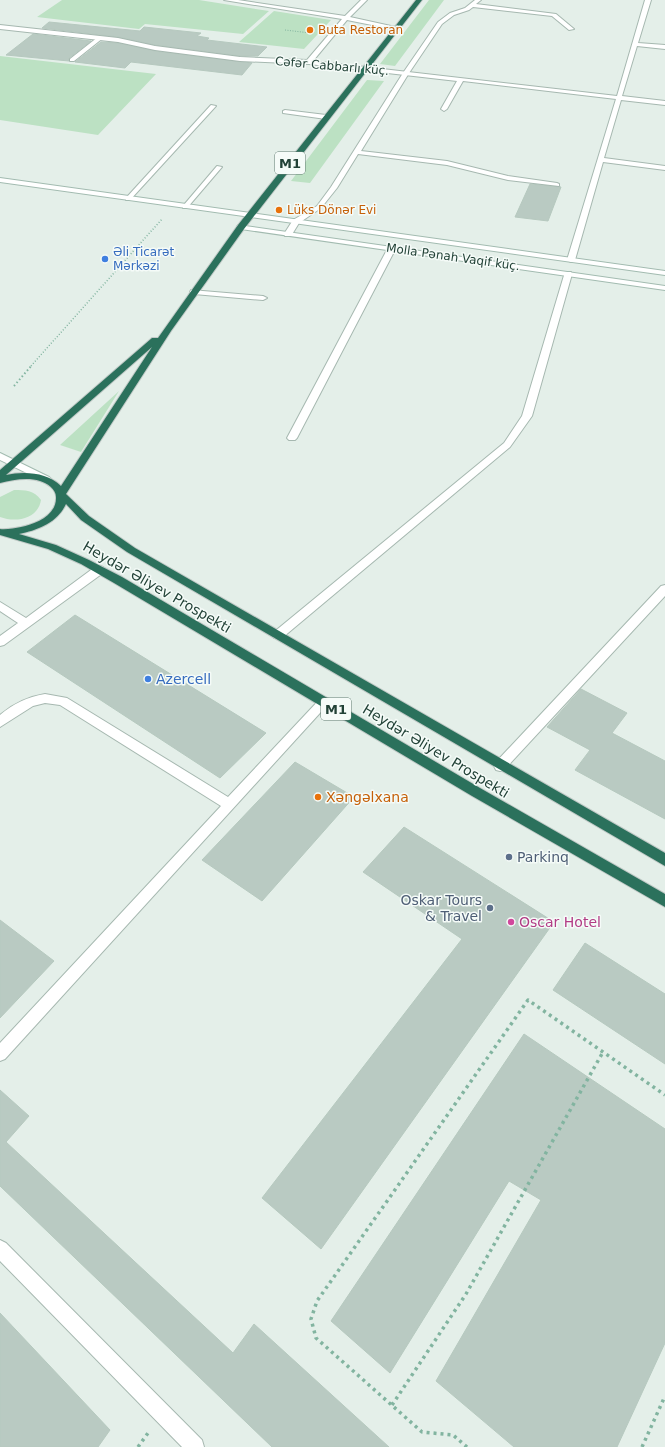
<svg xmlns="http://www.w3.org/2000/svg" width="665" height="1447" viewBox="0 0 665 1447" font-family="'DejaVu Sans',sans-serif">
  <style>
    .green { fill: #bce1c3 }
    .building { fill: #b9cac2; stroke: #b6c9bf }
    .lines { fill: none; stroke-linecap: round; stroke-linejoin: round }
    .lane-casing { stroke: #a6b8b0; stroke-width: 2 }
    .street-casing { stroke: #a6b8b0; stroke-width: 2 }
    .secondary-casing { stroke: #a2bbb0; stroke-width: 2 }
    .highway-casing { stroke: #c1cac7; stroke-width: 2 }
    .path-far3 { stroke: #82b4a0; stroke-width: 1; stroke-dasharray: 1 1.5; stroke-linecap: butt }
    .path-far2 { stroke: #82b4a0; stroke-width: 1.5; stroke-dasharray: 1 2; stroke-linecap: butt }
    .path-far1 { stroke: #82b4a0; stroke-width: 2; stroke-dasharray: 1.5 2.5; stroke-linecap: butt }
    .path { stroke: #82b4a0; stroke-width: 3.5; stroke-dasharray: 3 4; stroke-linecap: butt }
    .lane { fill: #fff; fill-rule: evenodd }
    .street { fill: #fff; fill-rule: evenodd }
    .secondary { fill: #fff; fill-rule: evenodd }
    .highway { fill: #2b715c; fill-rule: evenodd }
    .food-dot { fill: #e8710a; stroke: #f5fbf8; stroke-width: 1.5 }
    .shop-dot { fill: #3f7fe0; stroke: #f5fbf8; stroke-width: 1.5 }
    .service-dot { fill: #5c6f8a; stroke: #f5fbf8; stroke-width: 1.5 }
    .hotel-dot { fill: #d1479c; stroke: #f5fbf8; stroke-width: 1.5 }
    .labels { text-anchor: middle; dominant-baseline: central; stroke-width: 3; stroke-linejoin: round; paint-order: stroke }
    .far-food-label { font-size: 12px; fill: #c56008; stroke: #f5fbf8; text-anchor: start }
    .far-street-label { font-size: 12px; fill: #224237; stroke: #f5fbf8 }
    .far-shop-label { font-size: 12px; fill: #366cbe; stroke: #f5fbf8; text-anchor: start }
    .shield { fill: #f5fbf8; stroke: #617a71; stroke-width: 1 }
    .shield-label { font-size: 13px; font-weight: bold; fill: #224237 }
    .street-label { font-size: 14px; fill: #224237; stroke: #f5fbf8 }
    .shop-label { font-size: 14px; fill: #366cbe; stroke: #f5fbf8; text-anchor: start }
    .food-label { font-size: 14px; fill: #c56008; stroke: #f5fbf8; text-anchor: start }
    .service-label { font-size: 14px; fill: #4e5e75; stroke: #f5fbf8; text-anchor: start }
    .hotel-label { font-size: 14px; fill: #b23c85; stroke: #f5fbf8; text-anchor: start }
  </style>
  <rect width="100%" height="100%" fill="#e4efe9"/>
  <path class="green" d="M62,0H199L269,11L243,34L145,24L139,29L37,17Z
    M429,0H444L395,66L380,64Z
    M274,11L331,20L304,49L239,42Z
    M0,56L156,74L98,135L0,120Z
    M367,80L384,81L310,183L291,181Z
    M119,391L81,452L60,445Z
    M14,490C25,490 34,490 41,500C38,519 16,523 0,517V497Z"/>
  <path class="building" d="M49,22L140,31L144,27L201,33L197,36L209,38L207,40L267,47L258,56H240L155,45L118,37L42,28Z
    M33,34L91,41L69,58V61L6,55Z
    M101,42L118,43L155,51L252,63L242,75L131,62L125,68L75,62Z
    M530,184L561,187L548,221L515,217Z
    M75,615L266,733L220,778L27,652Z
    M581,689L627,713L612,733L665,761V819L575,770L590,750L547,727Z
    M295,762L354,797L262,901L202,860Z
    M404,827L554,922L321,1249L262,1198L462,939L363,872Z
    M0,920L54,961L0,1018Z
    M585,943L665,994V1064L553,990Z
    M524,1034L665,1129V1343L617,1447H514L436,1381L541,1200L509,1181L390,1373L331,1321Z
    M0,1090L29,1116L6,1142L233,1353L254,1324L389,1447H272L0,1186Z
    M0,1313L110,1430L98,1447H0Z"/>
  <g class="lines">
    <g class="lane-casing">
      <path id="lane" d="M475,0H481L476,4L556,14L574,29L569,30L552,16L473,7L469,10L454,15L442,24L409,73L361,151L447,161L508,176L557,183L559,184V186L508,180L447,165L358,154L337,188L321,208L299,223L291,236H285L284,234L293,220L317,206L331,187L403,73L438,22L450,13L465,8Z
        M98,37L103,38L74,61H70V59Z
        M211,105L216,106L130,200H126V198Z
        M285,110L326,115L329,117L326,119L283,113V111Z
        M217,166L222,167L187,208H183V206Z
        M99,566L103,567L104,570L103,573L4,645L0,646V636L18,623L0,611V602L26,618L95,567Z
        M45,694L67,698L228,797L320,699L324,697L328,699L330,702L5,1059L0,1061V1043L221,806L60,705L45,703L33,706L0,727V715C13,704 27,697 45,694Z"/>
    </g>
    <g class="street-casing">
      <path id="street" d="M224,0H238L345,16L361,0H367L350,17L400,28L397,30L347,20L313,61L617,96L645,0H651L638,43L665,45V49L637,46L622,96L665,101V105L621,100L604,158L665,166V170L603,162L575,260L571,262L567,260L616,99L463,81L447,109L444,111L441,109L457,81L309,64L240,61L155,50L118,42L0,29V25L118,38L155,46L240,57L307,60L342,19Z
        M389,246H392L396,248L297,438L295,440H289L287,438Z
        M565,272H571L572,274L532,416L510,447L282,638H274L272,635L274,632L504,443L522,416Z
        M191,290L263,296L267,298L263,300L194,294L190,292Z
        M665,585V596L504,770L500,771L496,770L494,766L496,762L661,586Z
        M0,1240L6,1243L202,1440L204,1447H182L0,1261Z"/>
    </g>
    <g class="secondary-casing">
      <path id="secondary" d="M0,178L665,271V275L0,182Z
        M238,225L665,286V290L241,229L237,227Z
        M0,453L49,477L51,479L49,481H43L0,460Z"/>
    </g>
    <g class="highway-casing">
      <path id="highway" d="M416,0H422L244,229L171,331L66,494L89,516L135,548L665,853V866L127,552L81,520L66,504C57,523 38,530 19,534L56,545L89,560L122,577L480,788L665,894V907L472,796L114,583L81,564L48,549L0,535V529C6,530 15,528 21,527C36,524 57,515 56,497C56,489 47,483 40,481C27,477 13,480 0,483V470L152,338H158L238,225ZM152,347L61,486C47,472 24,471 6,475Z"/>
    </g>
    <path class="path-far3" d="M285,30L310,33"/>
    <path class="path-far2" d="M31,366L162,219"/>
    <path class="path-far1" d="M14,386L32,365"/>
    <path class="path" d="M392,1405L466,1294L603,1052
      M138,1447L148,1433
      M467,1447L453,1435L422,1432L316,1338L311,1319L317,1301L528,1000L665,1095
      M642,1447L665,1396"/>
    <use href="#lane" class="lane"/>
    <use href="#street" class="street"/>
    <use href="#secondary" class="secondary"/>
    <use href="#highway" class="highway"/>
  </g>
  <g class="food-dot">
    <circle cx="310" cy="30" r="4"/>
    <circle cx="279" cy="210" r="4"/>
    <circle cx="318" cy="797" r="4"/>
  </g>
  <g class="shop-dot">
    <circle cx="105" cy="259" r="4"/>
    <circle cx="148" cy="679" r="4"/>
  </g>
  <g class="service-dot">
    <circle cx="509" cy="857" r="4"/>
    <circle cx="490" cy="908" r="4"/>
  </g>
  <circle class="hotel-dot" cx="511" cy="922" r="4"/>
  <g class="labels">
    <g class="far-food-label">
      <text x="318" y="30">Buta Restoran</text>
      <text x="287" y="210">Lüks Dönər Evi</text>
    </g>
    <g class="far-street-label">
      <text transform="translate(332 66) rotate(5)">Cəfər Cabbarlı küç.</text>
      <text transform="translate(453 257) rotate(8)">Molla Pənah Vaqif küç.</text>
    </g>
    <g class="far-shop-label">
      <text x="113" y="252">Əli Ticarət<tspan x="113" dy="14">Mərkəzi</tspan></text>
    </g>
    <g class="shield">
      <rect x="275" y="152" width="30" height="22" rx="3"/>
      <rect x="321" y="698" width="30" height="22" rx="3"/>
    </g>
    <g class="shield-label">
      <text x="290" y="163">M1</text>
      <text x="336" y="709">M1</text>
    </g>
    <g class="street-label">
      <text transform="translate(157 587) rotate(30)">Heydər Əliyev Prospekti</text>
      <text transform="translate(436 751) rotate(31)">Heydər Əliyev Prospekti</text>
    </g>
    <g class="shop-label">
      <text x="156" y="679">Azercell</text>
    </g>
    <g class="food-label">
      <text x="326" y="797">Xəngəlxana</text>
    </g>
    <g class="service-label">
      <text x="517" y="857">Parkinq</text>
      <text x="482" y="900" text-anchor="end">Oskar Tours<tspan x="482" dy="16">&amp; Travel</tspan></text>
    </g>
    <g class="hotel-label">
      <text x="519" y="922">Oscar Hotel</text>
    </g>
  </g>
</svg>
